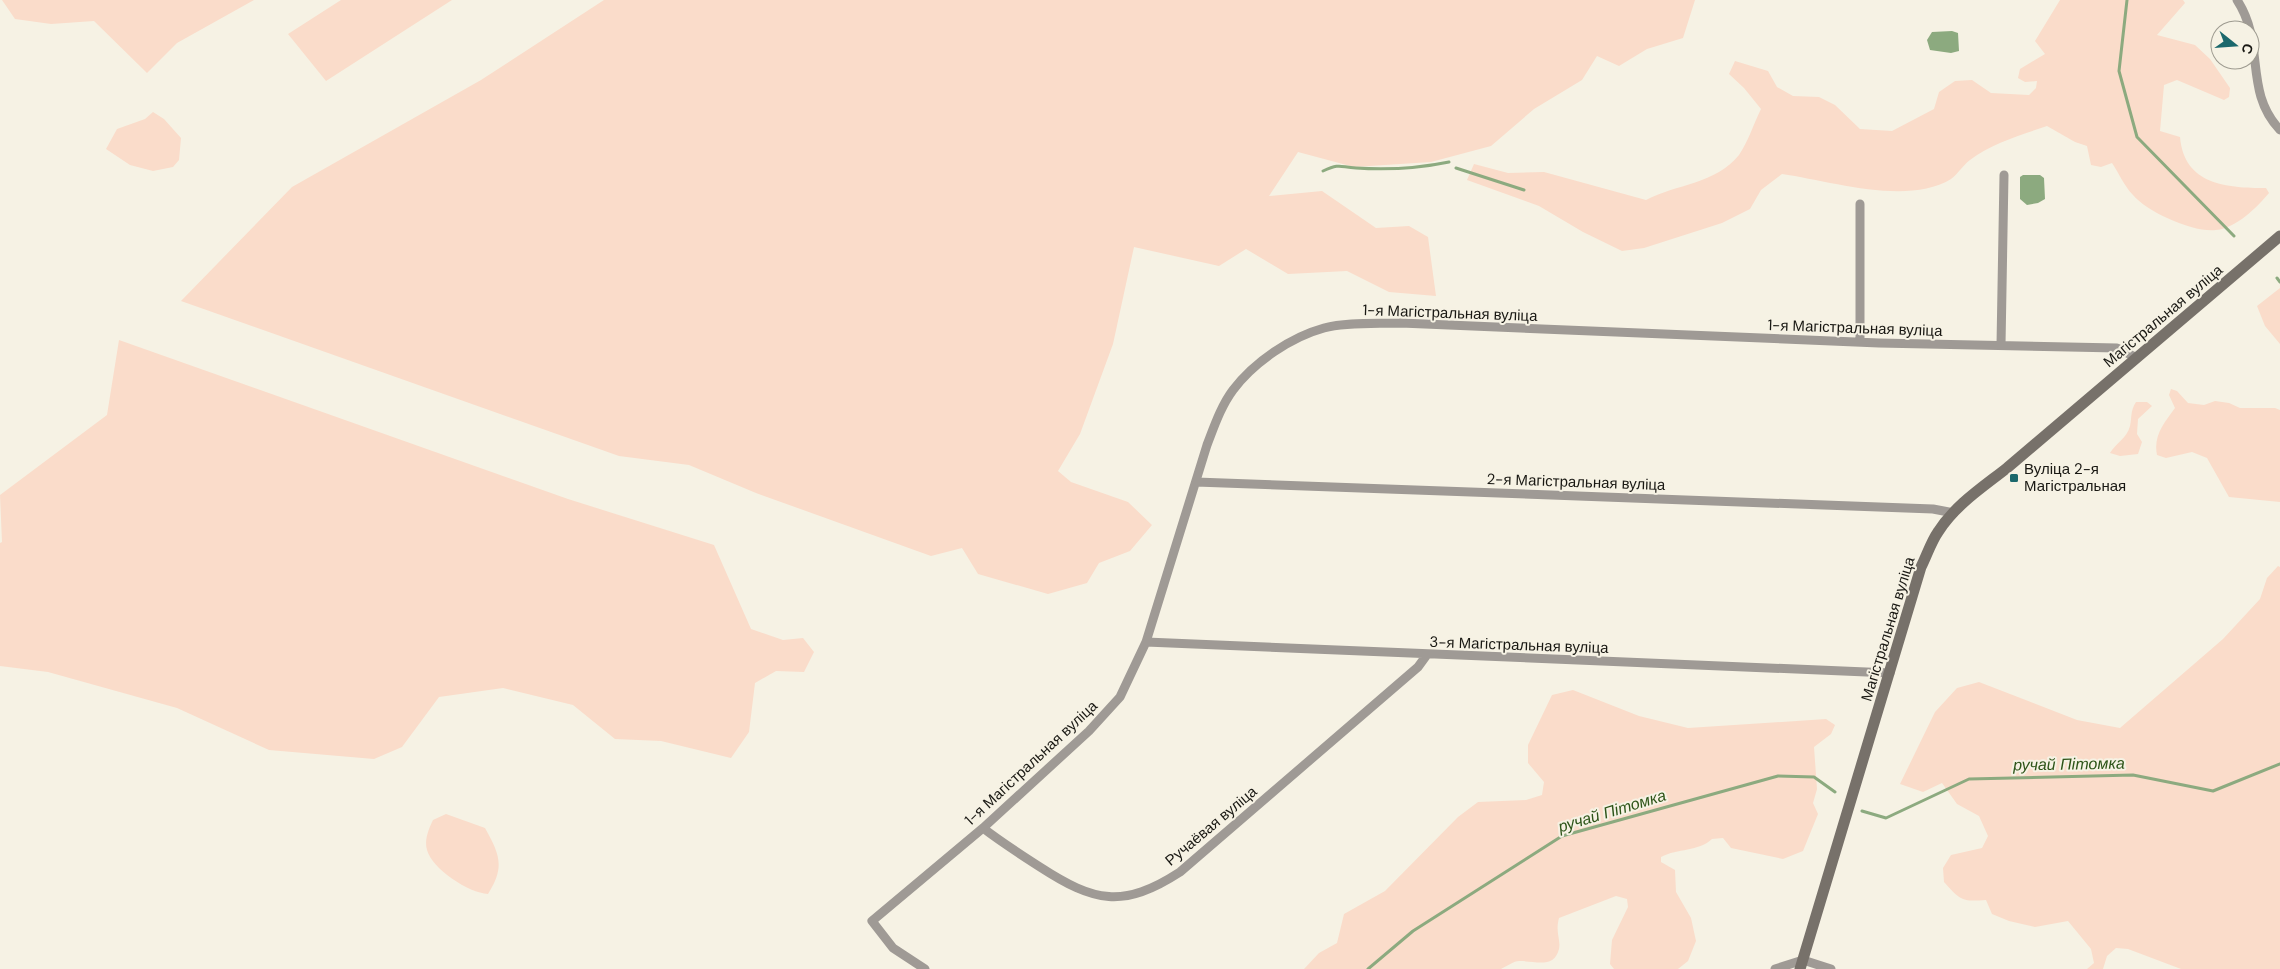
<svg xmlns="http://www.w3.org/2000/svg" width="2280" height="969" viewBox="0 0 2280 969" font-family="'DM Sans',sans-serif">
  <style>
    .green { fill: #fadcca }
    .water { fill: #8caa7f }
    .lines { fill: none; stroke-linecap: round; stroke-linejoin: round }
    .stream { stroke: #8caa7f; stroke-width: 3 }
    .street { stroke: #9f9a95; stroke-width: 9 }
    .secondary { stroke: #77716a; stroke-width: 11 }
    .poi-dot { fill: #1b686c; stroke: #f6f2e4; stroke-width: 2 }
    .labels { text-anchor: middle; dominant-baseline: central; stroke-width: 4; stroke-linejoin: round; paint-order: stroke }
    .street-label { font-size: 15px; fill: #191813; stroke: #f6f2e4 }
    .poi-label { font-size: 15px; fill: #191813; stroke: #f6f2e4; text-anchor: start }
    .water-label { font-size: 16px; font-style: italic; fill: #2d5418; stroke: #f6f2e4 }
  </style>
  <rect width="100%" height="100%" fill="#f6f2e4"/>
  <path class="green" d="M2,0H254L177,43L147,73L94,21L51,24L15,19Z
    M341,0H452L326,81L288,34Z
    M604,0H1695L1683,38L1647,49L1619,66L1597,56L1582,80L1534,109L1491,146L1431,162L1354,167L1298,152L1269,196L1322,191L1376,228L1409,226L1428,237L1436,296L1389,292L1347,271L1288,274L1246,249L1219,266L1134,247L1113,344L1080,434L1058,471L1071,482L1128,502L1152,525L1130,551L1099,563L1087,583L1048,594L978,574L962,548L931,556L756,493L689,465L619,456L181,301L292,187L481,80Z
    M2060,0H2183L2185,3L2157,35L2195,45L2210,59L2230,88L2229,97L2224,100L2177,80L2164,85L2160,131L2180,137C2184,185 2227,188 2266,188L2269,193C2257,207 2237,228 2216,230C2194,233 2147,212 2133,195C2124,186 2119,173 2112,163L2101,167L2091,165L2087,146L2075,142L2047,126C2021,135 1992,143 1970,160C1963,165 1958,174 1951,179C1907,206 1831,181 1782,174L1761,190L1750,209L1722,223L1644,248L1622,251L1583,232L1539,206L1467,180L1474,164L1508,173L1544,172L1646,200C1676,184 1716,184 1739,155C1748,142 1754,123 1761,109L1744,88L1729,74L1735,61L1768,71L1777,87L1793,96L1819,97L1835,105L1860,129L1892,131L1934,109L1939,92L1955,81L1972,80L1991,93L2029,95L2036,88L2037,81L2025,82L2018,78L2020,69L2045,54L2035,41Z
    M153,112L164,119L181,138L179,160L173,167L153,171L130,165L106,149L117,129L145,119Z
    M2280,288V344L2265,326L2257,306Z
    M119,340L568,499L714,545L751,629L783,640L803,638L814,652L804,672L776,671L755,683L749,732L731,758L661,741L615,739L573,705L503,688L439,697L402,747L374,759L269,750L177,708L48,672L0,666V543L2,542L0,495L107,415Z
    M2171,389L2177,391L2188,403L2204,405L2215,401L2229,403L2240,408H2275L2280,410V502L2229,497L2207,458L2192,452L2166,458L2157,455C2153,436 2164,423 2175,408L2169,395Z
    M2136,402H2147L2152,406L2138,419L2137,434L2142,442L2138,454L2120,456L2110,453C2116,443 2127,438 2130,426C2132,418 2130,411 2136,402Z
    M2278,566L2280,567V969H2181L2128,949L2116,948L2107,956L2103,969H2087L2094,963L2091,949L2068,921L2035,927L2009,921L1992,914L1986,900C1962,902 1960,900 1944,882L1943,868L1951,855L1982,848L1988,836L1979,816L1957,804L1942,783L1923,792L1900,784L1935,712L1957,688L1979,682L2077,720L2120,728L2223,639L2260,599L2267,578Z
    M1573,690L1639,716L1688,728L1826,719L1835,725L1831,734L1814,747L1817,789L1813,803L1818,814L1803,851L1783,859L1731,848L1723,838L1712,839C1698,852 1678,848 1661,857V862L1675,870L1676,892L1691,918L1696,941L1688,961L1678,969H1614L1610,964L1612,940L1628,907L1627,899L1616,896L1559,918C1555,933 1561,939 1559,949C1554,969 1536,961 1519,961C1514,961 1507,966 1501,969H1304L1319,953L1337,943L1344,914L1385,891L1458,817L1478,802L1526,800L1542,795L1544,782L1528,763V745L1552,695Z
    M446,814L485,828C500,855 505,867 488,894C469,893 432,869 427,850C424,840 429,828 433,820Z"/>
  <path class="water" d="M1952,31L1958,33L1959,51L1951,53L1930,50L1927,40L1932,32Z
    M2023,175H2040L2044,178L2045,199L2038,203L2027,205L2020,199V177Z"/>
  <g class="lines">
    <path class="stream" d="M2127,0L2119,71L2137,137L2234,236
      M1456,168L1524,190
      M1323,171C1341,163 1339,167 1356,168C1386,170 1420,168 1449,162
      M2277,278L2280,282
      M1862,811L1886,818L1969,779L2133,775L2213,791L2280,764
      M1368,969L1413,931L1562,836L1778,776L1814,777L1835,792"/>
    <path class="street" d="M2237,0C2266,44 2243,91 2280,130
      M1860,204V342
      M2001,345L2004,175
      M1196,482L1933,509L1954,513
      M1146,642L1890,673
      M983,828C1001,842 1020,854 1040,867C1094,902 1123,909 1180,872L1418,667L1426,656
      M925,969L893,948L872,921L983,828L1089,731L1120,697L1146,642L1207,445C1214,427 1221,406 1233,390C1254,362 1291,337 1324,328C1348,322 1376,324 1401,323L1879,343L2117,348L2137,358
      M1775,969L1803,960L1831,969"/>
    <path class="secondary" d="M1800,969L1921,567C1927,555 1931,542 1938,532C1955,505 1983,487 2007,468L2280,236"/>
  </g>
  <rect class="poi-dot" x="2009" y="473" width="10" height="10" rx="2.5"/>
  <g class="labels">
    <g class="street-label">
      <text transform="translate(1450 313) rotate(2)">1-я Магістральная вуліца</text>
      <text transform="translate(2163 316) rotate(-40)">Магістральная вуліца</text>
      <text transform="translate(1855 328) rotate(2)">1-я Магістральная вуліца</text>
      <text transform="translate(1576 482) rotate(2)">2-я Магістральная вуліца</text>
      <text transform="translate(1888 629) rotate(-73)">Магістральная вуліца</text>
      <text transform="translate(1519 645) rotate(2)">3-я Магістральная вуліца</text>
      <text transform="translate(1031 763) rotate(-43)">1-я Магістральная вуліца</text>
      <text transform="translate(1211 826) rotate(-40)">Ручаёвая вуліца</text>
    </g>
    <g class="poi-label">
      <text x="2024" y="469">Вуліца 2-я<tspan x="2024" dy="17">Магістральная</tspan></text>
    </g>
    <g class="water-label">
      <text transform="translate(2069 764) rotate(-1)">ручай Пітомка</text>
      <text transform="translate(1612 811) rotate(-17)">ручай Пітомка</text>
    </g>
  </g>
  <g transform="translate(2235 45) rotate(107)"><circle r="24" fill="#f6f2e4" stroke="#9e9b90"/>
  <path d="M0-4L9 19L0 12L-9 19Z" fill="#1b686c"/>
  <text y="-8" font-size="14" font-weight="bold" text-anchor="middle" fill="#191813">С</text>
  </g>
</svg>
